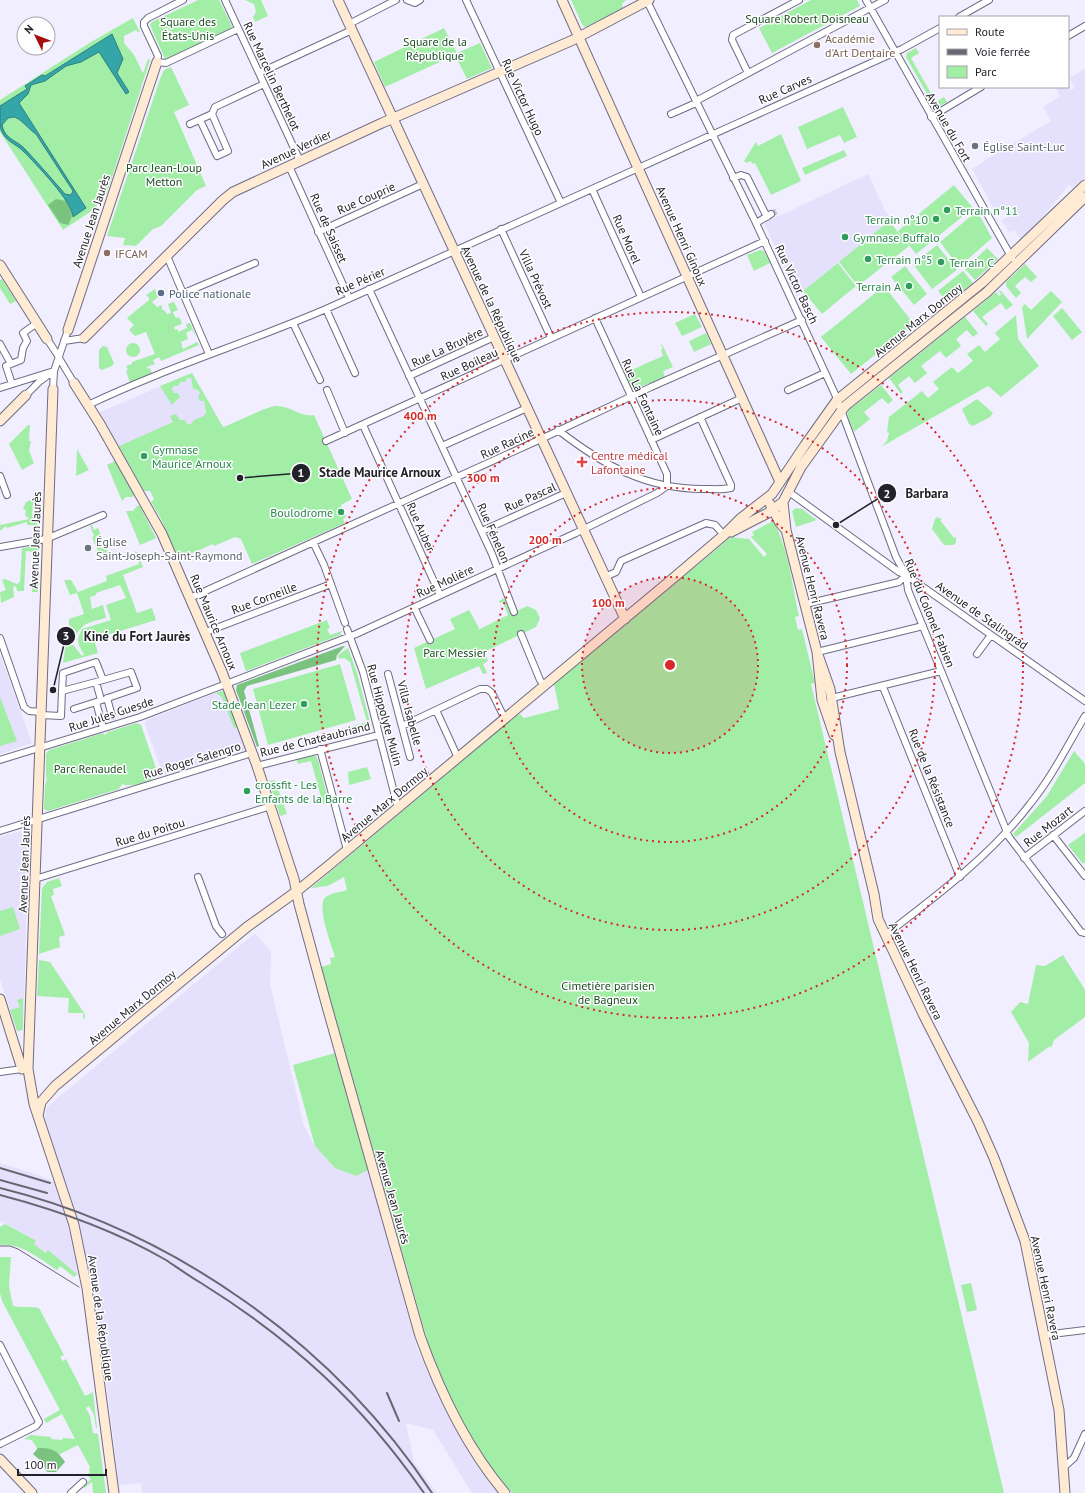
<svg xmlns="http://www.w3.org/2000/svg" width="1085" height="1493" viewBox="0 0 1085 1493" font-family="'PT Sans',sans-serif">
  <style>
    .built { fill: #e5e1fd }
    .green { fill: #a3eea7 }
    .forest { fill: #79c37e }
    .water { fill: #35a6a7; stroke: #307e82; fill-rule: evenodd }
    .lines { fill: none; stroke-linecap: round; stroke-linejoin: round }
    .street-tunnel { stroke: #c7c5d5; stroke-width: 6; stroke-dasharray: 6 3; stroke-linecap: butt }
    .street-casing { stroke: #6f6c83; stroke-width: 8 }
    .secondary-casing { stroke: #6f6c83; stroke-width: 11 }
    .street { stroke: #fff; stroke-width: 6 }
    .secondary { stroke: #ffead4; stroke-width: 9 }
    .tram { stroke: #686672; stroke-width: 1 }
    .rail { stroke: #686672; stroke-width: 2 }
    .ring { fill: none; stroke: #d62828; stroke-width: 2; stroke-dasharray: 2 4 }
    .education-dot { fill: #8d6e63; stroke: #fefefe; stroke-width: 1.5 }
    .worship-dot { fill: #6b7280; stroke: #fefefe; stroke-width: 1.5 }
    .leisure-dot { fill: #2e9e5b; stroke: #fefefe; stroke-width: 1.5 }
    .service-dot { fill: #5c6f8a; stroke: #fefefe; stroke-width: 1.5 }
    .health-dot { fill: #e0444e; stroke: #fefefe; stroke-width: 1.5 }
    .labels { text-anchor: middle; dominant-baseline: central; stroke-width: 3; stroke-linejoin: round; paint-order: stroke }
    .park-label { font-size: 12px; fill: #194d20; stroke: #fefefe }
    .education-label { font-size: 12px; fill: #785e54; stroke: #fefefe; text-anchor: start }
    .street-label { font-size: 12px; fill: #23222b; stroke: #fefefe }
    .worship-label { font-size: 12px; fill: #5b616d; stroke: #fefefe; text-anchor: start }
    .leisure-label { font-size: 12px; fill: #27864d; stroke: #fefefe; text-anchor: start }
    .service-label { font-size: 12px; fill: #4e5e75; stroke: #fefefe; text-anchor: start }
    .health-label { font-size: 12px; fill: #be3a42; stroke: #fefefe; text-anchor: start }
    .centre { fill: #d62828; stroke: #fefefe; stroke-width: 2 }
    .ring-label { font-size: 12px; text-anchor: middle; font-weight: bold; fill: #d62828; stroke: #fefefe; stroke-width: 3; stroke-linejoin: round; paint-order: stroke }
    .leader { fill: none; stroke: #23222b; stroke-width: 1.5 }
    .callout-dot { fill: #23222b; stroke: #fefefe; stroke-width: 1.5 }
    .mark-label { font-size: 12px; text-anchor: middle; font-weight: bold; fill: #fff }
    .callout-label { font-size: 13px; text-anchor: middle; font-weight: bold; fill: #23222b; stroke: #fefefe; stroke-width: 3; stroke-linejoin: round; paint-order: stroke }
  </style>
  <rect width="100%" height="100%" fill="#f0eeff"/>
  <path class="built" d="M1085,69V177L1073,188L1069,185L1038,222L1020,239L1014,230L1009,233L1002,220L1007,217L1003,210L997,215L972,169L1000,151L1051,121L1043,107L1060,96L1055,87H1068L1071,90L1075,88L1069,78Z
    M868,174L886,212L892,219L796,297L789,282L791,281L764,223Z
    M192,373L216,414L186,427L173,422L119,446L100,412Z
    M0,655L32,743L0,754Z
    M221,691L226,693L246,748L244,750L166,775L162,772L145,724L147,720Z
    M21,831L27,833L29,838L23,1030L17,1031L0,979V837Z
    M255,933L271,952L270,984L304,1126L315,1146L335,1168L356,1176L368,1170L418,1351L439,1395L503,1493H472L433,1430L406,1423L414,1462L437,1493H142L141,1483L119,1485L95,1290L49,1251L46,1253L34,1244L35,1240L0,1221V1163L36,1174L66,1187L44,1120L47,1107Z"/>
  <path class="green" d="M198,0H219L232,26L230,30L167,60L165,59L150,25L152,22Z
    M245,0H261L268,16L255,22L253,17L256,12L254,4Z
    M571,0H626L622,4L623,8L586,27L583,26Z
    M811,0H857L860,6L772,53L759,28Z
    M133,18L140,32H138L136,30L124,36V43L134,55L143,73L148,59L150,60L107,193L93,210L63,230L0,132V100L91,42Z
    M444,28L457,53L480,43L492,68L467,79L455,55L385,87L374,62Z
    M916,48L919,53L911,58L936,102L944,97L947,102L938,107L934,106L906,57L907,53Z
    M171,67L189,105L174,112L206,186L197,190L161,226L153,229L136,246L123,245L125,238L107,236L160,79L164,70Z
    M843,107L857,137L844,143L840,135L807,149L798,127Z
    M781,134L801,181L771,195L755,163L752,164L751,161L746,163L744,161L756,142L758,146Z
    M844,150L847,156L805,175L802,168Z
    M954,185L973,208L916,254L898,231Z
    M977,211L992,238L959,267L940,242Z
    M889,221L909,246L858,286L839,262Z
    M937,245L957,270L932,289L913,264Z
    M987,248L998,259L975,280L965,269Z
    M760,250L764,251L770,263L754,271L747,255Z
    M838,263L856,286L822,314L803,291Z
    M1025,264L1037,277L1031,282L1025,277L1015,286L1021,293L1016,298L1006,286V282Z
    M905,266L927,294L914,305L891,277Z
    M963,271L973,283L948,303L938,291Z
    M2,279L16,301L10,304L0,288V280Z
    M884,286L914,324L851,374L821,337Z
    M155,289L158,297L152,302L157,307L162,305V310H164L167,314L171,313L168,304L174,302L178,310L173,312L175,317L180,318L182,324L174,327L175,330L178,329V332L187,328L186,324L190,323L196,336L192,330L186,333L188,339L181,342L183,349L197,342L199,345L161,361L159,357L153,360L155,364L147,367L148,369L150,368L152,373L130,383L126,371L128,370L126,366L132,364V362L155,354L146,332L135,336L129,330L134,325L127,318L149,300V298L146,295Z
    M998,290L1001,291L1013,305L1006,310L1001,303L982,317L988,324L986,326L973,311L996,292L999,296L1001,294Z
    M1051,291L1062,302L1027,339L1022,307L1025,304L1031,310Z
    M1062,308L1082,332L1072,340L1053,316Z
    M695,314L702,327L682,336L675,323Z
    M1016,315L1018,339L1039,366L1001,397L988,386L881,447L887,441L889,433L887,432L889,417L922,391L928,398L939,389L933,382L952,367L958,373L973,361L967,354L979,345L985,352L1000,339L995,333Z
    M965,317L978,333L973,337L967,330L956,339L961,346L946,358L940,351L921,366L927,373L915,383L909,376L898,385L903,392L901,394L889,378Z
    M706,333L711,344L694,352L689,341Z
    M126 350a7 7 0 1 1 14 0a7 7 0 1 1-14 0Z
    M662,344L673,367L663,371L665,377L632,390L625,373L663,356L661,350L663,349L661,345Z
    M103,346L107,347L114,363L112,366L102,370L99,368V350Z
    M192,373L223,427C235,423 265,407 276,406C290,405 301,418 314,415L352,499L341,505L346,517L343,519L345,523L252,564L241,539L235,537L214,546L213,544L179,559L160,517L151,502L154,499L150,491H144L119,446L173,422L170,416L176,414L180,420H185L187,424H191L194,420L204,416L206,412L204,401H200L198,397L200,393L198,390L193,389L191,378H187L185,382H180L178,386H174L172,389L174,393H178L180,397L172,405L160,386Z
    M881,385L893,400L888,404L882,398L864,412L870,419L854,432L847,415L849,410Z
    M977,399L993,413L990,417L973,426L969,424L962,409Z
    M28,425H30L29,441H31L29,451L34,463L22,470L9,444Z
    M77,449L89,470L76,476V475Z
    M115,461L134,494L133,497H126L122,501L107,465Z
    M30,500H41V503H33L32,517L37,518V525H40L39,531L37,534V525H27V522L7,528L6,526L0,531V525L29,519L25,515L26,510L23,509L26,502Z
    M137,506H140L156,538L140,545L126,511H133Z
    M796,508L802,509L817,520L796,527L792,511Z
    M937,517L942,519L940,520L954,538L956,537V543L953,545H944L932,529L935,519Z
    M773,521C789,549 792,585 799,616L795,617L798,630L802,629L815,683L811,684L1004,1493H512C474,1449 448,1397 428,1343L321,967L331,964L330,958L335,957C331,944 318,910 324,899C328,893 341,892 347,890L344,877L328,886L311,888L517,715L520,714L524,718L559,709L554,684L731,537L749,539L764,557L767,554L751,537L754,535L752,532Z
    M92,525L94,530L98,528L110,558L102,561L92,537L94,536L90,526Z
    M36,546L39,549L38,592H32L33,552L26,551L24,591H17L16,586L13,587L14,597L1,603L0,592L6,590L2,580L5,579L17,584L20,582L22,548Z
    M136,551L143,567L123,575L137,613L152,608L156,620L94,639L98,653L63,663L66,642H71L82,656L84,654C77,644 76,640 82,629L111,620L106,605L126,598L120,585L96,593V595L90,597L92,609L103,605L106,618C89,623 84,621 75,637L69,638V619L84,614L77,593L70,595L64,580H71L78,592L107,581L106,576L139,564L135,552Z
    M504,598L511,614L527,606L536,610L540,618L536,627L484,652L488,661L483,664L487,673L483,674L479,666L426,689L414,648L455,629L450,619L469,610L479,628L478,630L508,615L503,602L500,603L499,601Z
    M327,620L330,628L327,629L330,635L342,631L340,635L246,671L240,653Z
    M348,648L357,673L371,726L369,730L341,737L339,730L367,722L350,662L344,658L339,659L338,655Z
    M340,664L356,720L268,745L253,689Z
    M221,691L226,693L238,727L234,728L222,697L216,693Z
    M0,697L17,741L0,746Z
    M137,723L141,725L158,774C153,782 129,788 122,784L119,789L48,811L44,809L45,785L47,779L46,777V754L49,750L103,733L105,735L108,732Z
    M1074,751L1085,764V783L1016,837L1013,834L1047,796Z
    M312,755L316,756L318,760L329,803L323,804L311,761L298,764L296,759Z
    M367,767L371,779L349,785L348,772Z
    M275,780L287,814L280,816L269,781Z
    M1085,833V862L1083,864L1068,845Z
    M59,878L62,886L53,889L54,895L51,896L65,935L59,937L60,947L39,954L42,888L47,882Z
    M13,907L20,929L0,936V911Z
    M1063,955L1085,990V1017L1054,1040L1051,1048L1050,1046L1028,1062L1029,1043L1011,1012L1020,1002L1028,1004L1036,965L1045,966Z
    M39,960L50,962L84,1013L85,1017L83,1020V1013H68L69,998L37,996Z
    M23,998V1030L17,1031L10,1010L20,1007L17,1000Z
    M335,1053L368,1170L356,1176L335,1168L315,1146L293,1065Z
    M5,1224L35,1240L36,1241L34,1244L46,1253L48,1250L77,1274L74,1277L60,1266L57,1270C40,1259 20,1242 0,1245V1227Z
    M0,1257H11L9,1286L13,1306C22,1308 30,1306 39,1308L64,1355L60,1357L63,1361L66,1359L85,1396L93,1392L97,1428H96L94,1415L89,1406L86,1408L90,1416L93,1433L98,1434L106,1493H93L92,1482L84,1488L83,1487L91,1479L87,1475L90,1472L89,1470L90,1467L78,1445L54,1457L43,1467L46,1463L32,1440L24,1439L31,1435L51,1437V1439L62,1440L63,1438L75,1439L62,1414L46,1423L44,1419L60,1410L2,1301L0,1293Z
    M971,1283L977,1310L967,1312L961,1285Z"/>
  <path class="forest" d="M56,199L66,201C73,211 74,215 68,225L60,223L48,205Z
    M343,646H345L337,655L336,660L247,686L244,691L259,746L257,747L236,690L237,685Z
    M38,1448C52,1448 57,1450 65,1462L56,1472H47L42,1462L33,1454Z"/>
  <path class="water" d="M112,34L123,59L117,73L129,92L126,94L99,52L81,62L66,66L45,81L31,85L28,94L19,103L86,208L73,217C73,202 35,163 23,151C15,143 6,142 1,130C0,124 0,113 0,106L27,89L25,86L42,75L45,76ZM13,117C20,117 29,130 36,134L73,191L71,195L65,194C52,179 39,164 25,149C17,140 5,140 2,125L8,118Z"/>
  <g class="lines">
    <path class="street-tunnel" d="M771,214L779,210"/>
    <g class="street-casing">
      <path id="street" d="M183,0L148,18L144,22V26L158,56L157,62L166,63L238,29
        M225,0L300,161
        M407,0L415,3L420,0
        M466,0L561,203
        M866,0L1012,258
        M647,1L756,223L835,394L896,557L906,575L908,590L1009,837L1081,932L1085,933
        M959,17L989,0
        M349,24L396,0
        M1068,36L1085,26
        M259,73L352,30
        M748,73L732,40L733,35L799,0
        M696,101L885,0
        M212,114L215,107L264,84
        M671,114L696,103
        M931,117L981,87
        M200,120L217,156L228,151L212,114
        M190,124L212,114
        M289,166L349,298
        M733,178L741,175L747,177L767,217
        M592,189L641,297
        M756,223L771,214
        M501,229L551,338
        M318,232L423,184
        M167,256L209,354
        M369,289L492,554L514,612
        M184,293L255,263
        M326,309L355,373
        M595,318L667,474V486
        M293,323L320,380
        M47,339L59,357
        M64,341L84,338
        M0,344L11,364
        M59,358L74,383
        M409,376L494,337
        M12,384L6,366L21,360L23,348L27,341L23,333L37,323
        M0,388L54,371
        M53,389L54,371L68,330
        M327,390L345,433
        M788,390L825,373
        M26,395L40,381L51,373
        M88,405C165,368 247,343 326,309L902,49L940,28
        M363,425L440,595
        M558,430C603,465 645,489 703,489C712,489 722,490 731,488V485L700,417
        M651,440L742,398
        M326,441L765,241
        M442,446L527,408
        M0,476L7,495
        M789,492L899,572L906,575L1085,701
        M482,531L566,493
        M313,542L324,565L345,623
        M0,547L46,539L103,515
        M605,577L616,572L621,561L706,523L715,525L724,535
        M190,598L541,439L651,387L802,320
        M806,604L899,582L906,575
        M416,611L430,640
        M347,629L363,672L398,808
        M206,632L331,584
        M521,634L540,680L544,685
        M0,638L24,707L29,711L41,712
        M817,652L923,626
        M977,654L991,635
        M388,674L410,757
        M883,687L960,877
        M62,691L63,673L96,662L103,680
        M107,698L112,716
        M832,698L941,671
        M96,702L137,688L131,672L96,682L101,700
        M74,709L96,702L103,728
        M41,715L61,716L62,691L96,682
        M402,726L436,710
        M320,749L347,850
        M458,758L436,710L480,689H487L492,693L505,719
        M0,760L140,717L356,634L576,533L657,493L667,486
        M257,766L379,735
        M0,831L252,753
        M1053,835L1085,876
        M1024,858L1085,811
        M198,877L216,926L222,934
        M35,879L271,806
        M888,933C939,894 991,855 1030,804C1052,777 1067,746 1085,716
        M0,1072L22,1069
        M1044,1335L1085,1330
        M0,1345L39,1422L36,1426L0,1444
        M1064,1467L1074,1458L1085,1434
        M71,1493L83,1482"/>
    </g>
    <g class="secondary-casing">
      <path id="secondary" d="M338,0L625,619
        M562,0L780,482
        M0,265L47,339
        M68,330L157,62
        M84,338L223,200L233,192L382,123L573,40L649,0
        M74,383L100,424L162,534L222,672L257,766L294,879L299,904L326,1003L420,1336C440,1392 466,1447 505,1493
        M53,389L28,1069L34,1104L74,1225L87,1288L114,1493
        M0,421L26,395
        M783,502L786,530L817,652L822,700L834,735
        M770,504L780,523L786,530
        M731,532L768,513L783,502L801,467L845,406L987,292L1085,197
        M817,652L830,689L840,752L874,894L878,919L923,1014L978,1122L994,1158L1025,1241L1059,1410L1065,1493
        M0,999L22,1069
        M38,1116L41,1102L55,1086L247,927L297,891L328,866L671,580L724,535L741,518L772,494L805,445L837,400L983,282L1085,185
        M0,1459L32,1493"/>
    </g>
    <use href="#street" class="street"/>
    <use href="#secondary" class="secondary"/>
    <path class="tram" d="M0,1246H10L18,1249L79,1287"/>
    <path class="rail" d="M0,1168L50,1183
      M0,1180L47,1193
      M0,1188C174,1231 333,1344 432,1493
      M0,1195C57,1210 114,1230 166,1260C178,1268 189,1276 201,1283C294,1341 361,1403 424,1493
      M387,1393L399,1421"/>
  </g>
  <circle cx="670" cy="665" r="88" fill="#d62828" fill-opacity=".12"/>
  <g class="ring">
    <circle cx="670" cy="665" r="88"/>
    <circle cx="670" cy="665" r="177"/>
    <circle cx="670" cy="665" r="265"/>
    <circle cx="670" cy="665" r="353"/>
  </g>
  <g class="education-dot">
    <circle cx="817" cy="45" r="4"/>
    <circle cx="107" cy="253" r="4"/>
  </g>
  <g class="worship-dot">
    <circle cx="975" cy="146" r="4"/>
    <circle cx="88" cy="548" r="4"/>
  </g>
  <g class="leisure-dot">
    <circle cx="947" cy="210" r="4"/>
    <circle cx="936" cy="219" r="4"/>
    <circle cx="845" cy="237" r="4"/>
    <circle cx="868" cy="259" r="4"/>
    <circle cx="941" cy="262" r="4"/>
    <circle cx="909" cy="286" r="4"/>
    <circle cx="144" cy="456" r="4"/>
    <circle cx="341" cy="512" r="4"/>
    <circle cx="304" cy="704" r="4"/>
    <circle cx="247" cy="791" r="4"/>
  </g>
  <circle class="service-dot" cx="161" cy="293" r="4"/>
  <path class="health-dot" d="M580 456h4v4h4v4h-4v4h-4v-4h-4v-4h4z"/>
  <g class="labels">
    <g class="park-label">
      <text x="807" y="18">Square Robert Doisneau</text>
      <text x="188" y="21">Square des<tspan x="188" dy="14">États-Unis</tspan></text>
      <text x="435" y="41">Square de la<tspan x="435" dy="14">République</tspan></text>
      <text x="164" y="167">Parc Jean-Loup<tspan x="164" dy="14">Metton</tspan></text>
      <text x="455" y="652">Parc Messier</text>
      <text x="90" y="768">Parc Renaudel</text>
      <text x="608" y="985">Cimetière parisien<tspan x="608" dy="14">de Bagneux</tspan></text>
    </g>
    <g class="education-label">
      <text x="825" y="38">Académie<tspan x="825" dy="14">d'Art Dentaire</tspan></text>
      <text x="115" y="253">IFCAM</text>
    </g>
    <g class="street-label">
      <text transform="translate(272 76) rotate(65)">Rue Marcelin Berthelot</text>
      <text transform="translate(785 89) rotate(-24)">Rue Carves</text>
      <text transform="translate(523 97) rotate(65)">Rue Victor Hugo</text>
      <text transform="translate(949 127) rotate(60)">Avenue du Fort</text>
      <text transform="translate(296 149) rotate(-25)">Avenue Verdier</text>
      <text transform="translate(366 198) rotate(-24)">Rue Couprie</text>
      <text transform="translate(91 221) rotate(-72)">Avenue Jean Jaurès</text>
      <text transform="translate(329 228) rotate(66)">Rue de Saisset</text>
      <text transform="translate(682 236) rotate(66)">Avenue Henri Ginoux</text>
      <text transform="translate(627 239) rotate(66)">Rue Morel</text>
      <text transform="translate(536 279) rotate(65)">Villa Prévost</text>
      <text transform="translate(360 281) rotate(-24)">Rue Périer</text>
      <text transform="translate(797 284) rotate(65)">Rue Victor Basch</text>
      <text transform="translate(492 304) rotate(65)">Avenue de la République</text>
      <text transform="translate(918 320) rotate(-39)">Avenue Marx Dormoy</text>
      <text transform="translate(447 347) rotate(-25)">Rue La Bruyère</text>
      <text transform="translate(469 364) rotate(-25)">Rue Boileau</text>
      <text transform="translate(643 397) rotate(65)">Rue La Fontaine</text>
      <text transform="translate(507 443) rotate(-25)">Rue Racine</text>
      <text transform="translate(530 497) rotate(-24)">Rue Pascal</text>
      <text transform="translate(421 527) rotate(66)">Rue Auber</text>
      <text transform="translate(494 533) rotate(66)">Rue Fénelon</text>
      <text transform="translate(35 540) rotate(-88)">Avenue Jean Jaurès</text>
      <text transform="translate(445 581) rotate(-25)">Rue Molière</text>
      <text transform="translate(813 588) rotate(76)">Avenue Henri Ravera</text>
      <text transform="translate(264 598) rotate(-21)">Rue Corneille</text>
      <text transform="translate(930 613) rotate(68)">Rue du Colonel Fabien</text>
      <text transform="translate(982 615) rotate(35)">Avenue de Stalingrad</text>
      <text transform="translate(214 622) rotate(67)">Rue Maurice Arnoux</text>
      <text transform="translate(410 713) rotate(75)">Villa Isabelle</text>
      <text transform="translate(111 714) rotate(-18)">Rue Jules Guesde</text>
      <text transform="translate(385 715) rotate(75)">Rue Hippolyte Mulin</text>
      <text transform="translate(315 739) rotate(-14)">Rue de Chateaubriand</text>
      <text transform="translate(192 760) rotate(-17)">Rue Roger Salengro</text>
      <text transform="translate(932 778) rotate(68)">Rue de la Résistance</text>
      <text transform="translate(384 804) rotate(-40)">Avenue Marx Dormoy</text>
      <text transform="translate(1048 826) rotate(-38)">Rue Mozart</text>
      <text transform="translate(150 832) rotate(-17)">Rue du Poitou</text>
      <text transform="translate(24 864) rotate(-88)">Avenue Jean Jaurès</text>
      <text transform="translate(916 971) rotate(64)">Avenue Henri Ravera</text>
      <text transform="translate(132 1007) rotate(-40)">Avenue Marx Dormoy</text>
      <text transform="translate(393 1197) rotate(74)">Avenue Jean Jaurès</text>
      <text transform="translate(1046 1288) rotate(78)">Avenue Henri Ravera</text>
      <text transform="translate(101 1318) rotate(82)">Avenue de la République</text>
    </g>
    <g class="worship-label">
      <text x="983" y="146">Église Saint-Luc</text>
      <text x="96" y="541">Église<tspan x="96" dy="14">Saint-Joseph-Saint-Raymond</tspan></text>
    </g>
    <g class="leisure-label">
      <text x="955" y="210">Terrain n°11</text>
      <text x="928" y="219" text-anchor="end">Terrain n°10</text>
      <text x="853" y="237">Gymnase Buffalo</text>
      <text x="876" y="259">Terrain n°5</text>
      <text x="949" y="262">Terrain C</text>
      <text x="901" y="286" text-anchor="end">Terrain A</text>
      <text x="152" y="449">Gymnase<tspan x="152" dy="14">Maurice Arnoux</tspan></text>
      <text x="333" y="512" text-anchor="end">Boulodrome</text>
      <text x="296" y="704" text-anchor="end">Stade Jean Lezer</text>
      <text x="255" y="784">crossfit - Les<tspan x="255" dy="14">Enfants de la Barre</tspan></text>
    </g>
    <g class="service-label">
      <text x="169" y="293">Police nationale</text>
    </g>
    <g class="health-label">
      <text x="591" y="455">Centre médical<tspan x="591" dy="14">Lafontaine</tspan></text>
    </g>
  </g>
  <circle cx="670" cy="665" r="6" class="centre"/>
  <g class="ring-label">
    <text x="420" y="420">400 m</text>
    <text x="483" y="482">300 m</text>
    <text x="545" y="544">200 m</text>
    <text x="608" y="607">100 m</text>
  </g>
  <path class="leader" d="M240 478L301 473M836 525L887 493M53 690L66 636"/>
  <g class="callout-dot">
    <circle cx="240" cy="478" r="4"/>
    <circle cx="836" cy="525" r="4"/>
    <circle cx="53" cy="690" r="4"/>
    <circle cx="301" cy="473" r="10"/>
    <circle cx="887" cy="493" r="10"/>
    <circle cx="66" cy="636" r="10"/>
  </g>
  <g class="mark-label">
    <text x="301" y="477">1</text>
    <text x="887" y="498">2</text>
    <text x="66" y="640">3</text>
  </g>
  <g class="callout-label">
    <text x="380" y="477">Stade Maurice Arnoux</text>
    <text x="927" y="498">Barbara</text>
    <text x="137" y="641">Kiné du Fort Jaurès</text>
  </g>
  <rect x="939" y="16" width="130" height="72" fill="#fefefe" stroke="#a6a6aa"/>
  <rect x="947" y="29" width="20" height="6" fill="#ffead4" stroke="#a6a6aa"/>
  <text x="975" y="36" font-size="12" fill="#23222b">Route</text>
  <rect x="947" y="49" width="20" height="6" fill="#686672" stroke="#a6a6aa"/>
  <text x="975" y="56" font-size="12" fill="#23222b">Voie ferrée</text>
  <rect x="947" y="66" width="20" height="12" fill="#a3eea7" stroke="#a6a6aa"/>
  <text x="975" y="76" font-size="12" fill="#23222b">Parc</text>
  <g transform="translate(36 36) rotate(313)"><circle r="19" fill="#fefefe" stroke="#a6a6aa"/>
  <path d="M0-3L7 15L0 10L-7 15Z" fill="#a40e0d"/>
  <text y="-6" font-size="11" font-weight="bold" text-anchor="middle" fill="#23222b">N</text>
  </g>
  <path d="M18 1469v6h88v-6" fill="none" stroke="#23222b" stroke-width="2"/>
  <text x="24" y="1469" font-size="12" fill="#23222b" stroke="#fefefe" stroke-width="3" paint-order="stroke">100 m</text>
</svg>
